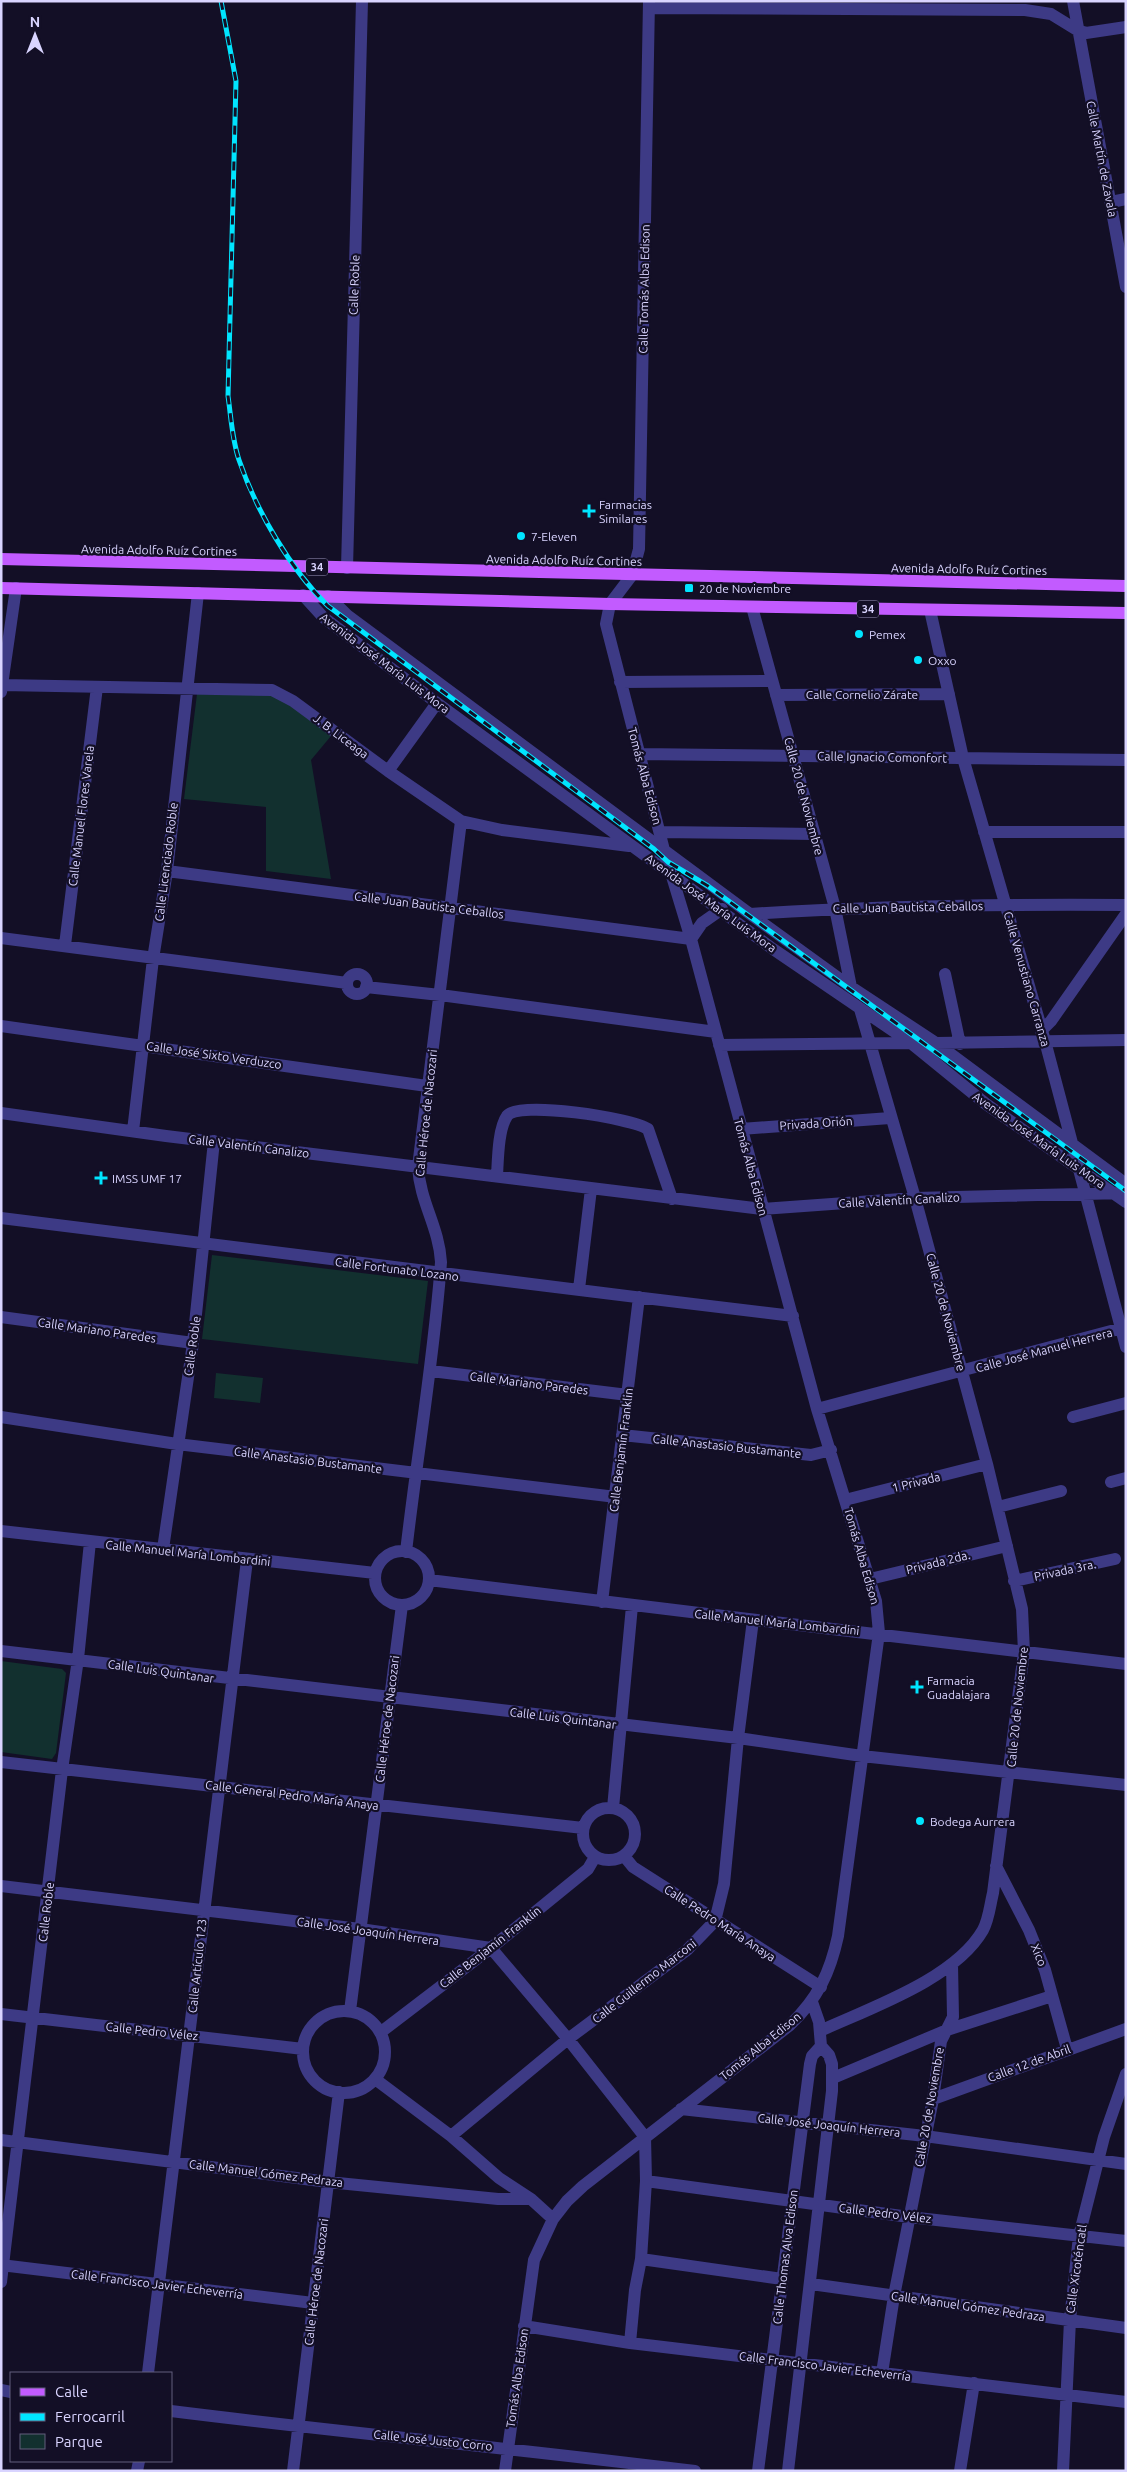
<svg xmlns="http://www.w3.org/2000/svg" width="1127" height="2472" viewBox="0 0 1127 2472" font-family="Ubuntu,sans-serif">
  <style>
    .green { fill: #12302f }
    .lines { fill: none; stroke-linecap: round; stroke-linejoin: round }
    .minor { stroke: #3d3a85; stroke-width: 12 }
    .major { stroke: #c25bff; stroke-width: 12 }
    .rail-casing { stroke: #00e5ff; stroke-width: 5 }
    .rail { stroke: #130f26; stroke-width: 3; stroke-dasharray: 9; stroke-linecap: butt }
    .poi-dot { fill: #00e5ff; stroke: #130f26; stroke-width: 2 }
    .labels { text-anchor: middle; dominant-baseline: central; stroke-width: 4.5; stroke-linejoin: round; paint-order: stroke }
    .shield { fill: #130f26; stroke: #9e99be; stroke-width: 1 }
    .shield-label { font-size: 11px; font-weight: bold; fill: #d9d4ff }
    .street-label { font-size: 12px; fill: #d9d4ff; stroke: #130f26 }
    .poi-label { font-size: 12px; fill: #d9d4ff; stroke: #130f26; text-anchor: start }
  </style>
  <rect width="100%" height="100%" fill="#130f26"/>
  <path class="green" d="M197,694L276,695L331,736L311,760L331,879L266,871V807L184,799Z
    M212,1255L428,1281L418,1364L202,1339Z
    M216,1373L263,1378L260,1403L214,1398Z
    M1,1661L62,1669L66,1673L56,1753L52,1759L1,1752Z"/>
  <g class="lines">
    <path class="minor" d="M1073,1L1126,287
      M649,8L1025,10L1051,14L1077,30L1086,33L1126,27
      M1111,202L1126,199
      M347,568L362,1
      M303,595L323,617L437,703L773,949L911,1043L986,1104L1126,1202
      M328,596L347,615L750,914L851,987L936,1043L1126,1184
      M752,607L835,908L851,987
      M930,610L963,758L1045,1041L1126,1347
      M620,682L772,681
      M2,685L272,690L293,701L388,771L461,821L502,830L629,846
      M1,692L16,588
      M776,695L949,694
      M639,754L1126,760
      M388,771L437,703
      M660,832L814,834
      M984,832H1126
      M167,871L691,939L702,923L722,909
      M750,914C875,906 1000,904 1126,905
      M1,938L347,983
      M65,945L97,687
      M945,974L960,1044
      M347 984a10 10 0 1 1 20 0a10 10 0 1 1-20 0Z
      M366,987L440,995L716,1032
      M1,1026L427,1086
      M1041,1031L1051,1021L1126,914
      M936,1043L1126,1040
      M719,1045L911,1043
      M1,1113L166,1136L762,1209L915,1198L1126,1193
      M741,1129L890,1118
      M133,1131L153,959L167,871L198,593
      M497,1176C498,1160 498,1129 507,1116C516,1100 632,1118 648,1129L672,1199
      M1,1218C265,1253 529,1284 793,1316
      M579,1289L591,1189
      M1,1317L193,1343
      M431,1371L628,1395
      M817,1409L1126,1327
      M1,1417L177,1444L616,1497
      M1073,1417L1126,1403
      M622,1435L811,1455L831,1450
      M1111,1482L1126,1478
      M845,1500L987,1464
      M998,1507L1061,1491
      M1,1531L375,1573
      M163,1549L193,1343L214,1141
      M375 1578a27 27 0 1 1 54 0a27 27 0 1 1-54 0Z
      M406,1552C417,1455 434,1359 441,1262C439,1227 420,1202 418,1167L461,821
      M870,1579L1007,1546
      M429,1580C661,1610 894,1635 1126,1664
      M1014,1581L1115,1559
      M602,1602L639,1297
      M1,1651L738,1738L862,1756L1126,1785
      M1,1762L583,1828
      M583 1834a26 26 0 1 1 52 0a26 26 0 1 1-52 0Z
      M613,1808L632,1606
      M624,1856L633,1867L821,1987
      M996,1866L1029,1930L1045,1970L1067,2049
      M1,1886L360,1929L491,1948L568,2039L645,2137L646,2181L641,2259L635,2290L630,2343
      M350,2011L402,1605
      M303 2052a41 41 0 1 1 82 0a41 41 0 1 1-82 0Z
      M1,2014L303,2049
      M820,2031C870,2008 955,1979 983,1930C989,1919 990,1905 993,1893L1024,1652L1022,1609L987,1464L915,1198L860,1009
      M381,2032L491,1948L588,1869L595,1857
      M833,2078L947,2030L1052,1996
      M375,2079L451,2136L499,2178L531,2199L553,2219
      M933,2099L1126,2029
      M681,2109L925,2136L1126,2164
      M451,2136L568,2039L687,1950L715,1921L724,1884L738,1738L753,1620
      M1,2140L328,2182L498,2199H531
      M646,2181L909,2217L1126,2241
      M641,2259L782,2279
      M1,2265L313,2303
      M1,2282L62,1770L78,1659L90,1542
      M811,2284L1126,2328
      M524,2326L630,2343L1126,2402
      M148,2373L247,1560
      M882,2373L894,2296L933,2099L941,2041L953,2017L952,1964
      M1,2390L11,2392
      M171,2411C346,2433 521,2449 695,2471
      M137,2471L139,2461
      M293,2471L339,2092
      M505,2471L534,2260L553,2219L567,2201L583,2186L790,2025C818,1998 830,1973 838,1936L879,1633L876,1601L817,1409L691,939L664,850L606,624L610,604L632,575L639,549L649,1
      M758,2471L810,2064L812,2056L821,2046
      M788,2471L832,2091V2064L829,2055L821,2046L819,2022L812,2002
      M960,2471L974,2383
      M1063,2471L1070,2320L1079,2236L1104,2137L1126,2074"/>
    <path class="major" d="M1,559L1126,586
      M1,588L610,604L1126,613"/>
    <g class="rail-casing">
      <path id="rail" d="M221,1L236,81L228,396C231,417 232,439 239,460C256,510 290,569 328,606L654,849L668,862L708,886L1126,1191"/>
    </g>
    <use href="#rail" class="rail"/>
  </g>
  <g class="poi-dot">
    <path d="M586.5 503.5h5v5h5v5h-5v5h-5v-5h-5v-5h5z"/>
    <circle cx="521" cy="536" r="5"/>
    <rect x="684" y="583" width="10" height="10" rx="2.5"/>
    <circle cx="859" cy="634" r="5"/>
    <circle cx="918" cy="660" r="5"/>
    <path d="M98.5 1170.5h5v5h5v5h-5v5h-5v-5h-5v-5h5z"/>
    <path d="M914.5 1679.5h5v5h5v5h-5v5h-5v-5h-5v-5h5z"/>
    <circle cx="920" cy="1821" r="5"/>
  </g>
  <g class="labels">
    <g class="shield">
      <rect x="306" y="558.5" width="22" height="17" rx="4"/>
      <rect x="857" y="600.5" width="22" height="17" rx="4"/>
    </g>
    <g class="shield-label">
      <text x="317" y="567">34</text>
      <text x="868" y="609">34</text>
    </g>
    <g class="street-label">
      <text transform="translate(1102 159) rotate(79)">Calle Martín de Zavala</text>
      <text transform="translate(354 285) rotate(-88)">Calle Roble</text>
      <text transform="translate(644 289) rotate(-89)">Calle Tomás Alba Edison</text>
      <text transform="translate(159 550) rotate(1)">Avenida Adolfo Ruíz Cortines</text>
      <text transform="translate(564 560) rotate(1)">Avenida Adolfo Ruíz Cortines</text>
      <text transform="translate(969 569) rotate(1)">Avenida Adolfo Ruíz Cortines</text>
      <text transform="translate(385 663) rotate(37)">Avenida José María Luis Mora</text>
      <text x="862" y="694">Calle Cornelio Zárate</text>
      <text transform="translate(341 736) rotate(37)">J. B. Liceaga</text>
      <text transform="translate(882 757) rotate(1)">Calle Ignacio Comonfort</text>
      <text transform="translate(645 776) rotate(75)">Tomás Alba Edison</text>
      <text transform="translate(804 796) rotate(75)">Calle 20 de Noviembre</text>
      <text transform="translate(81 816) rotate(-83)">Calle Manuel Flores Varela</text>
      <text transform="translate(166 862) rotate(-83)">Calle Licenciado Roble</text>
      <text transform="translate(711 903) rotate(36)">Avenida José María Luis Mora</text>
      <text transform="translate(429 905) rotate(7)">Calle Juan Bautista Ceballos</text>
      <text transform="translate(908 907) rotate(-1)">Calle Juan Bautista Ceballos</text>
      <text transform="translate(1027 979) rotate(74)">Calle Venustiano Carranza</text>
      <text transform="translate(214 1055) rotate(8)">Calle José Sixto Verduzco</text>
      <text transform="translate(426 1113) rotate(-84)">Calle Héroe de Nacozari</text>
      <text transform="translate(816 1123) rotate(-4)">Privada Orión</text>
      <text transform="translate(1039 1140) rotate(35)">Avenida José María Luis Mora</text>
      <text transform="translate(249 1146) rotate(7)">Calle Valentín Canalizo</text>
      <text transform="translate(751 1167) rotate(75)">Tomás Alba Edison</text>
      <text transform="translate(899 1200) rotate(-3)">Calle Valentín Canalizo</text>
      <text transform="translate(397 1269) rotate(7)">Calle Fortunato Lozano</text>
      <text transform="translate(946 1312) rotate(75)">Calle 20 de Noviembre</text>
      <text transform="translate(97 1330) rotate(8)">Calle Mariano Paredes</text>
      <text transform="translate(192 1346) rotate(-82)">Calle Roble</text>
      <text transform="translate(1044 1350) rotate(-15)">Calle José Manuel Herrera</text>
      <text transform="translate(529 1383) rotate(7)">Calle Mariano Paredes</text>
      <text transform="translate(727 1446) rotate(6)">Calle Anastasio Bustamante</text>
      <text transform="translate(621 1450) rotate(-83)">Calle Benjamín Franklin</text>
      <text transform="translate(308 1460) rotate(7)">Calle Anastasio Bustamante</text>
      <text transform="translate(916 1482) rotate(-14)">1 Privada</text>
      <text transform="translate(188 1553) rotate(6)">Calle Manuel María Lombardini</text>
      <text transform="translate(862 1556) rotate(74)">Tomás Alba Edison</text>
      <text transform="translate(938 1562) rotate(-14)">Privada 2da.</text>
      <text transform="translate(1065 1570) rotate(-12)">Privada 3ra.</text>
      <text transform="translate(777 1622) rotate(6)">Calle Manuel María Lombardini</text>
      <text transform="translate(161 1671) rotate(8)">Calle Luis Quintanar</text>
      <text transform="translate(1017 1707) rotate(-84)">Calle 20 de Noviembre</text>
      <text transform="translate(563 1718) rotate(7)">Calle Luis Quintanar</text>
      <text transform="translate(387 1719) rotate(-83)">Calle Héroe de Nacozari</text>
      <text transform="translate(292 1795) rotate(7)">Calle General Pedro María Anaya</text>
      <text transform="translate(46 1912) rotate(-83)">Calle Roble</text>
      <text transform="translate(720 1923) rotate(33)">Calle Pedro María Anaya</text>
      <text transform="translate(368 1931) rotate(8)">Calle José Joaquín Herrera</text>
      <text transform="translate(490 1947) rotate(-38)">Calle Benjamín Franklin</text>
      <text transform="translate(1039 1955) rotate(68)">Xico</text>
      <text transform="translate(197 1966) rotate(-84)">Calle Artículo 123</text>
      <text transform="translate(644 1981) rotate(-38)">Calle Guillermo Marconi</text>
      <text transform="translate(152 2031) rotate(6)">Calle Pedro Vélez</text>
      <text transform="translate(760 2046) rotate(-39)">Tomás Alba Edison</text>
      <text transform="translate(1029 2063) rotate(-20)">Calle 12 de Abril</text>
      <text transform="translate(929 2107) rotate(-80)">Calle 20 de Noviembre</text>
      <text transform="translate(829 2125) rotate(6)">Calle José Joaquín Herrera</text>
      <text transform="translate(266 2173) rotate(7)">Calle Manuel Gómez Pedraza</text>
      <text transform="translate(885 2213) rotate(7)">Calle Pedro Vélez</text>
      <text transform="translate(785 2257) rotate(-83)">Calle Thomas Alva Edison</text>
      <text transform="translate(1076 2269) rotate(-82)">Calle Xicoténcatl</text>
      <text transform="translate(316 2282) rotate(-83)">Calle Héroe de Nacozari</text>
      <text transform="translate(157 2284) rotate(7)">Calle Francisco Javier Echeverría</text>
      <text transform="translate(968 2306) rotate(8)">Calle Manuel Gómez Pedraza</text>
      <text transform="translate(825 2366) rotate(7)">Calle Francisco Javier Echeverría</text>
      <text transform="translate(517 2378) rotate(-82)">Tomás Alba Edison</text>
      <text transform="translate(433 2440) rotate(6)">Calle José Justo Corro</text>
    </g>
    <g class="poi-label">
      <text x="599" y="504">Farmacias<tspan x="599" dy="14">Similares</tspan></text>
      <text x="531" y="536">7-Eleven</text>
      <text x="699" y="588">20 de Noviembre</text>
      <text x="869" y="634">Pemex</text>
      <text x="928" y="660">Oxxo</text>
      <text x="112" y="1178">IMSS UMF 17</text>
      <text x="927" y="1680">Farmacia<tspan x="927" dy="14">Guadalajara</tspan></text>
      <text x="930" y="1821">Bodega Aurrera</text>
    </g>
  </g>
  <rect width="1127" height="2472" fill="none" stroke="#d9d4ff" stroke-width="5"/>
  <rect x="10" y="2372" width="162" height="90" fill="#130f26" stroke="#625e7d"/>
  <rect x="20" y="2388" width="25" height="8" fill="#c25bff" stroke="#625e7d"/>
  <text x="55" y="2397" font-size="15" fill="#d9d4ff">Calle</text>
  <rect x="20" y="2413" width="25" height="8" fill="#00e5ff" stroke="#625e7d"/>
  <text x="55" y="2422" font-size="15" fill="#d9d4ff">Ferrocarril</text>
  <rect x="20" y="2434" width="25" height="15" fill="#12302f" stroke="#625e7d"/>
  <text x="55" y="2447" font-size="15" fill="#d9d4ff">Parque</text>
  <g transform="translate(35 35)" stroke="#130f26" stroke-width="4" paint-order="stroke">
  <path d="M0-4L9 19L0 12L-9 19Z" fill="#d9d4ff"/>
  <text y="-8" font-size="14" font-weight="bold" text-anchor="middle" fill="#d9d4ff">N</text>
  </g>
</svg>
